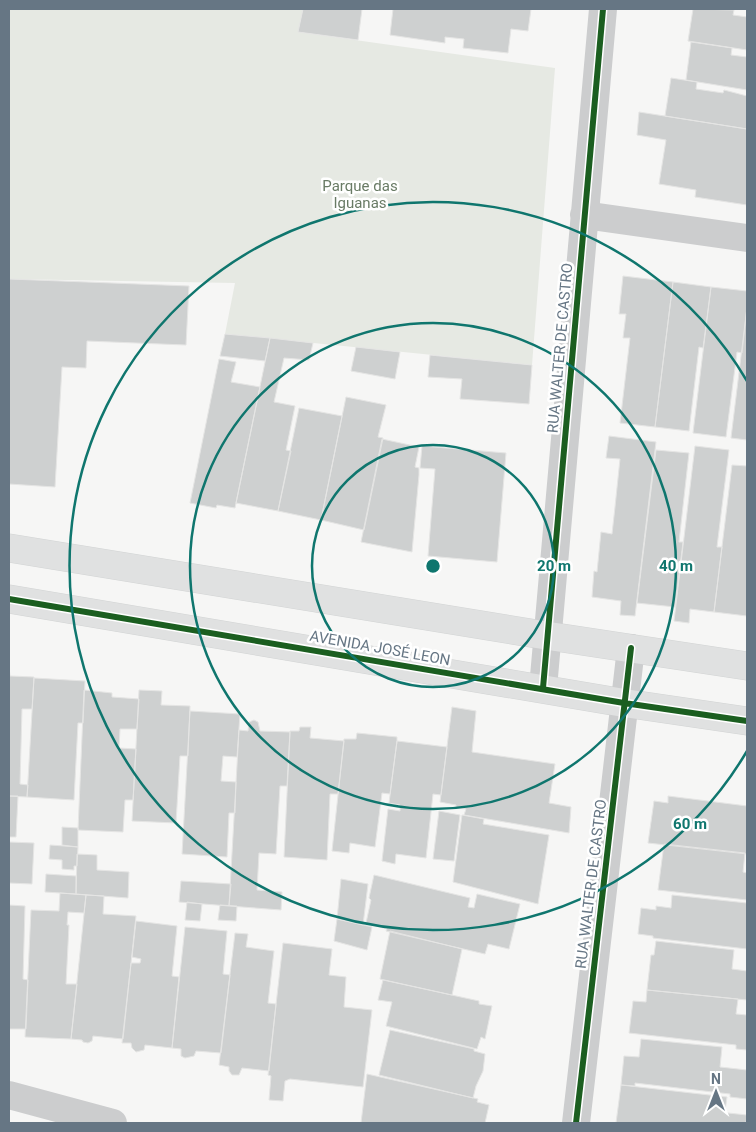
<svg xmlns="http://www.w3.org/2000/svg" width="756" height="1132" viewBox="0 0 756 1132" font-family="Roboto,sans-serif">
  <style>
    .green { fill: #e6e9e3 }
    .building { fill: #ced0d0; stroke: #e5e5e4 }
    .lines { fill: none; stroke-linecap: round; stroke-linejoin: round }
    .secondary-casing { stroke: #d2d4d4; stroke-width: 29 }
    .street { stroke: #cccdce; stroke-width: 28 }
    .secondary { stroke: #e0e1e1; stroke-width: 28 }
    .cycleway-casing { stroke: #fff; stroke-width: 9 }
    .cycleway { stroke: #1b5e20; stroke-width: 6 }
    .ring { fill: none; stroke: #0f766e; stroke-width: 2.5 }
    .labels { text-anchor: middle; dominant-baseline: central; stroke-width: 5; stroke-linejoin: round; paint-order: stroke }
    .park-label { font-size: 15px; fill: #697b65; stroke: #fff }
    .street-label { font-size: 15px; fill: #667684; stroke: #fff }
    .centre { fill: #0f766e; stroke: #fff; stroke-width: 2.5 }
    .ring-label { font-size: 15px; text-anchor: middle; font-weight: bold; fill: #0f766e; stroke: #fff; stroke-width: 5; stroke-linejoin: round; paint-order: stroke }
  </style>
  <rect width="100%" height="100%" fill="#f6f6f5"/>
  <path class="green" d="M9,9H303L298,32L555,68L532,365L225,334L235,283L9,279Z"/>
  <path class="building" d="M303,9H362L358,40L298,32Z
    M393,9H531L528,31L511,29L508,53L463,48L464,39L445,37V43L390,35Z
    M693,9L734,10L733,15L747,17V50L688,41Z
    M691,42L732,48L731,55L747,57V90L686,80Z
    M671,78L697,82L696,89L723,93L724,90L747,96V129L665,116Z
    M639,112L747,129V205L695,197L696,190L659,184L666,140L637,135Z
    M623,276L673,282L655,427L620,423L630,338H623L626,314H619Z
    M9,279L189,286L186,345L87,341L86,368L62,367L55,487L9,484Z
    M673,282L711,287L703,348L699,347L689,431L655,427Z
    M711,287L747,291V307L742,353L737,352L726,437L693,433Z
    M747,307V440L731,438Z
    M225,334L270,338L265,361L220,356Z
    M270,338L313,343L309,360L284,358L274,402L295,406L286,450L291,451L278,511L236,503Z
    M356,347L400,352L395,379L351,371Z
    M430,355L532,365L529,404L460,399L462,379L428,377Z
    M219,359L236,362L231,382L260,387L235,508L217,505L216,508L190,503Z
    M346,397L386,405L378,437L383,438L364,530L321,520Z
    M299,408L342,416L321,520L278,511Z
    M609,436L656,442L635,616L620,615L621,601L592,597L594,571L597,572L601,532L612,534L615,507L620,459L606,458Z
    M382,439L419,447L415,467L419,468V475L412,552L361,542Z
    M422,446L506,453L497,562L428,556L435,469L420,468Z
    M695,446L729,450L717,547H722L714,612L690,609L689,623L674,621Z
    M656,450L689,453L679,542H683L675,607L637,603Z
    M732,465L747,466V616L714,612Z
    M9,668L10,676L34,677L32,709H22L20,784L28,785L27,797L9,796Z
    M34,678L85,681L83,723H78L74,800L27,797Z
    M84,690L112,693V697L139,699L137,729H120L119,748L136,749L133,800H125L123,832L78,830Z
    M139,690L162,691L161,705L190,706L188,756H180L176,823L132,821Z
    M452,707L476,711L472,752L555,764L549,803L571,807L569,833L464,815L466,809L456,808V805L440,802Z
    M190,711L240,714L237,757L223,756L221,781L236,782L235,813H229L227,857L182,854Z
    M254,720L258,722L260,731L290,732L287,786H280L276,854L259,853L257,890L282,892L281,910L229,906L239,730L248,731L249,722Z
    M300,727H311L310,738L344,741L338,794H330L327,860L284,857L290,731H299Z
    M357,733L397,737V741L390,794L382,793L375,847L350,843L349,853L332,851L344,739H356Z
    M397,741L447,747L441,795L433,794L426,858L396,854L395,864L382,861L388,809L400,811V805L389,803Z
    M9,796H18L16,837H9Z
    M668,796L747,806V854L648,843L654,801L668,803Z
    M439,811L460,815L454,861L433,859Z
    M462,815L484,819L483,824L549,835L538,904L453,882Z
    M62,827L78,828V847L62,845Z
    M9,842L34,843L32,884L9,883Z
    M664,844L745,853L743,872L747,873V900L658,890Z
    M50,845L78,847L77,866H74V870L62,869V860L49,859Z
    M77,854L97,855V870L129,872L128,898L76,894Z
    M46,874L76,876V894L45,892Z
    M374,875L470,898L468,907L474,908L477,894L520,904L509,949L488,944L485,954L386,931L387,929L366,923L371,900L369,898Z
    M341,879L368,884L363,925L337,919Z
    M181,881L231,884L229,906L179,902Z
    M60,893L86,895L84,913L68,912L67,925H69L66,984H77L71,1039L25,1037L31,910L59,911Z
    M86,895L104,896L103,914L136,916L123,1039L93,1036L92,1041L88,1043L83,1042L82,1040L71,1039Z
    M672,895L747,903V949L653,938V936L638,934L641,908L656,910V906L671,908Z
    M187,902L202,904L200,921L185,920Z
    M9,905L25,906L23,979L28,980L26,1029H9Z
    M220,905L237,906L236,921L218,920Z
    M337,919L372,927L367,950L334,941Z
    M136,921L177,926L172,976L179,977L172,1048L145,1045L144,1050L136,1052L132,1048L131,1043H122L131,963H140L141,959L132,957Z
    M185,927L227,931L223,974L230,975L221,1053L196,1051L194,1056L185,1058L181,1056V1049L172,1048Z
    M390,931L462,949L452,995L380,979Z
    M235,933L248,934L246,947L274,951L268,1003L276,1004L269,1071L242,1068L239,1075H232L229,1071V1067L219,1065Z
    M656,941L734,950L732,969L747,971V1000L647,990L651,955H654Z
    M283,943L332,949L329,975L346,977L344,1007L372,1010L363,1087L290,1079L285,1081L283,1101L269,1100L271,1076L268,1075Z
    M383,980L479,1001V1004L492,1006L485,1039L481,1037L477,1049L386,1026L392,1002L378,1000Z
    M647,990L738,999L736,1014L747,1015V1050L736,1049V1045L629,1033L633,1001L646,1002Z
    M390,1030L474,1049V1051L485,1054L483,1071L476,1086L473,1098L379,1075Z
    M641,1039L722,1047L720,1067L747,1070V1099L730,1097V1094L635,1083V1086L621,1085L624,1056L639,1057Z
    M367,1074L478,1099L477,1102L489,1105L485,1123H361Z
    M621,1085L727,1097L725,1111L728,1113L747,1115L746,1123H616Z"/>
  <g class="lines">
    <g class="secondary-casing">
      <path id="secondary" d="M9,548L549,636L747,666
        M9,599L624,703L747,721"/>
    </g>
    <path class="street" d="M584,215L747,238
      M543,688L603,9
      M9,1095L113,1123
      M576,1123L631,648"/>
    <use href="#secondary" class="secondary"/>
    <g class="cycleway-casing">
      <path id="cycleway" d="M9,599L624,703L747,721
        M543,688L603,9
        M576,1123L631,648"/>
    </g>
    <use href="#cycleway" class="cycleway"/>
  </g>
  <g class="ring">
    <circle cx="433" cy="566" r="121"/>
    <circle cx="433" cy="566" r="243"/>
    <path d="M747 751A364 364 0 1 1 747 381"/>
  </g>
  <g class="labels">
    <g class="park-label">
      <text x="360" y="186">Parque das<tspan x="360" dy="17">Iguanas</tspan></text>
    </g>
    <g class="street-label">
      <text transform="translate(560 348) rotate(-85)">RUA WALTER DE CASTRO</text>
      <text transform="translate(380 648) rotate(10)">AVENIDA JOSÉ LEON</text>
      <text transform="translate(591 884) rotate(-83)">RUA WALTER DE CASTRO</text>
    </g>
  </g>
  <circle cx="433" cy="566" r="8" class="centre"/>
  <g class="ring-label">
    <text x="554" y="571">20 m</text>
    <text x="676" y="571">40 m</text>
    <text x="690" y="829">60 m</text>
  </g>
  <rect width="756" height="1132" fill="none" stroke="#667684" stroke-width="20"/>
  <g transform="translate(716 1092)" stroke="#ffffff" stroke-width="4" paint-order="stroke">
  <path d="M0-4L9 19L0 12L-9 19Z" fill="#667684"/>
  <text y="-8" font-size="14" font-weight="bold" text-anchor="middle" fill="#667684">N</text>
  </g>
</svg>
